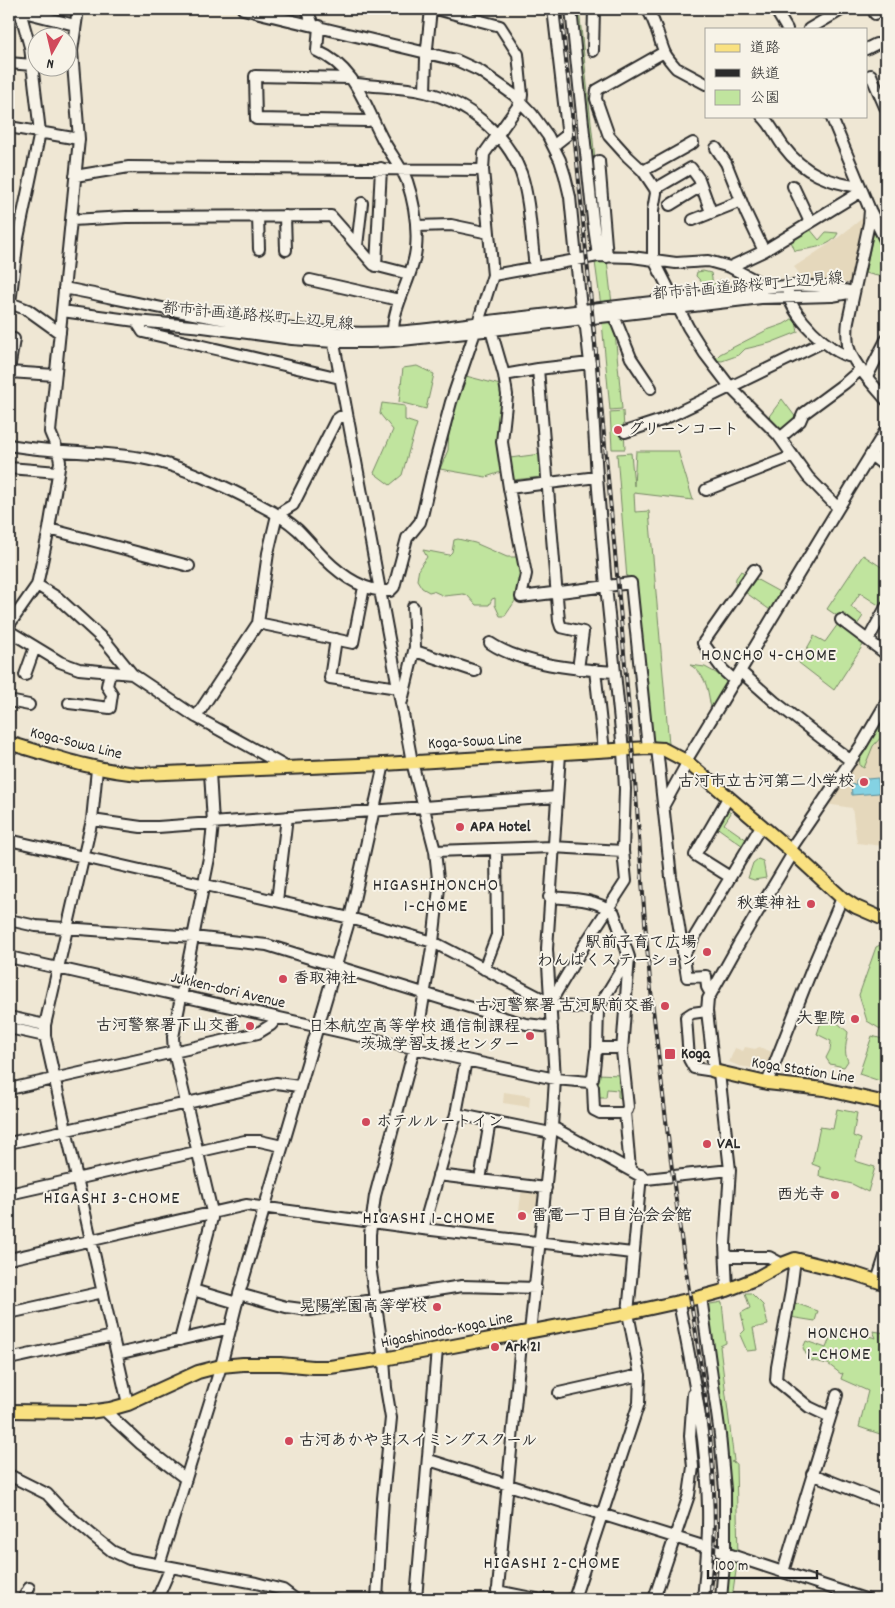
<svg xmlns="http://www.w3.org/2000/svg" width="895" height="1608" viewBox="0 0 895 1608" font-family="Dekko,'Klee One',sans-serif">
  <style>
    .built { fill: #e5d8bc }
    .green { fill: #c0e49e; stroke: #768864 }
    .water { fill: #84d2e3; stroke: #608f99 }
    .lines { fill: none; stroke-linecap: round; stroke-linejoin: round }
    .minor-casing { stroke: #2b2b2b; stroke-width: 14 }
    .major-casing { stroke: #2b2b2b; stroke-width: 16 }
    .minor { stroke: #f7f3e8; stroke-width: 10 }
    .major { stroke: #f9e181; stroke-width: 12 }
    .rail-casing { stroke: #2b2b2b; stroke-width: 4 }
    .rail { stroke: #f7f3e8; stroke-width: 2; stroke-dasharray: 5.5; stroke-linecap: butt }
    .poi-dot { fill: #d1495b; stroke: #f7f3e8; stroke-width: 2 }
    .labels { text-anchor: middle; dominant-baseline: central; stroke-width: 4; stroke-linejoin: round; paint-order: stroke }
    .street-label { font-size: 16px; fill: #2b2b2b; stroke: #f7f3e8 }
    .poi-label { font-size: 16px; font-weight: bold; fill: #2b2b2b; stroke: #f7f3e8; text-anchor: start }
    .neighbourhood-label { font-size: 18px; letter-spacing: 1px; fill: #2b2b2b; stroke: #f7f3e8 }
  </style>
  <rect width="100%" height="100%" fill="#efe7d4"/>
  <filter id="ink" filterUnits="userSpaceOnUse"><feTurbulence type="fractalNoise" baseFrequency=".02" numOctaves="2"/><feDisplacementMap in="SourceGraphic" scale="10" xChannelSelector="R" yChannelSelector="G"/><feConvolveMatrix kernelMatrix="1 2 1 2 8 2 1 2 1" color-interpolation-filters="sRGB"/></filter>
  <g filter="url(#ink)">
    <path class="built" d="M864,217L853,279L845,284L807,283L794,267L835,240Z
      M886,714V880H885L883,846L857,843L852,808L826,804L859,760Z
      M745,1047L755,1049L759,1047L772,1052L773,1056L769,1071L739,1066L729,1062L735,1048L743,1051Z
      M504,1092L530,1096L529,1107L503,1103Z
      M522,1187L544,1189L541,1214L519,1211Z"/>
    <path class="green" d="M571,9H579L605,253L594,254Z
      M805,223L819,240L826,232L838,233C831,248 810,248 795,251L790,239Z
      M875,226L886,250V278L865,273Z
      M607,260L612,304L601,306L595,262Z
      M703,271L711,273L713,284L718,283L721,279L723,283L717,289H708L696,276L697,272Z
      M795,317L798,332L770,343L745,349L739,355L722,361L714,360L720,354L767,330L784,324Z
      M614,321L622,409L610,410L602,322Z
      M417,366L434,374L426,409L399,402L403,368Z
      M462,375L504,386V471L486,477L440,469L448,450L449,427L453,426L449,424Z
      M782,399L797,419L781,434L767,419Z
      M382,403L405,406V420L417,424L409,450L402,475L390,485L374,473L393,430L380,414Z
      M623,411L625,449H612L610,412Z
      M636,451H678L693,500L634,493L635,512L649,511L669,744H651L636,579H627L617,454L631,453L634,486Z
      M540,454L542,477L512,480L510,458Z
      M458,539L475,543L507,557H519C527,585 520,594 505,616H500L495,605V598L492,599L489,605H476L467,595L463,594L444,596L433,591L429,592L422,588L417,580L419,568L427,557L423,550L449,555L452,552L454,540Z
      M863,555L886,570V596L880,606L860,593L851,607L863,616L855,628L827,609Z
      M741,571L783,594L773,612L735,585L736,578Z
      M838,624L865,642L834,690L799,663L814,636L825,642Z
      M690,665L705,667L729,680L711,709C708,691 707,675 690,665Z
      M886,709V732L873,746L864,768L860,766L859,755Z
      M726,810L731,813L724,824L747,840L743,846L715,826Z
      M758,859L763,861L766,878L754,880L748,878L753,863Z
      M886,944V1029L882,1030L867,1021L859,995L876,947L880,945Z
      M825,1018L834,1020L848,1032C847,1041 843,1052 848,1061L844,1067L830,1064L826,1058L830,1050L831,1041L817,1034L820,1025Z
      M872,1036L886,1040V1083L859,1074Z
      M598,1074L621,1075V1098L618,1097V1090L607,1089L606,1098H598Z
      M837,1109L857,1113L853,1136L861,1139L855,1161L875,1167L868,1192L852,1184L819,1176L820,1167L812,1164L820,1127L833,1129Z
      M745,1293H751L763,1305L768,1325L753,1328L757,1350L747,1351L740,1335L745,1330L741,1313L750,1308Z
      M722,1302L726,1343L720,1346L734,1461L731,1462L736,1463L738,1557L732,1599H721L725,1553L705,1305Z
      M792,1302L818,1311L815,1321L790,1317Z
      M873,1331L886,1333L885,1353L886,1354V1436L859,1427L868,1391L841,1379L843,1373L841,1374L828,1364L809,1360L803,1348L806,1341L826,1348L831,1335L849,1333L852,1336L857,1333L876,1338Z"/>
    <path class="water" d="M878,778L879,793L852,795L851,785L856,784V780Z"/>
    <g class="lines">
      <g class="minor-casing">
        <path id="minor" d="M243,9L456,60L480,71L514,95L532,114L548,136L560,160L565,176L570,197L582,319L586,328L590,363L597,477L606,586L623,750L625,789L623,851L626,881L585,944L550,1003
          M307,9L313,25
          M436,9L500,26L518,54L522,95L521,102L484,154L483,170
          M553,9L567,129V135L553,146
          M571,9L593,220L598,256
          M647,9C656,22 658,36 664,51C666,57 672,63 676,68L706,84
          M775,9L787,29
          M875,14L886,9
          M319,26L317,51C356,68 364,104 382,138C389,152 401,166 407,181C414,202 418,227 416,249C413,279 391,306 393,337
          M809,29L843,9
          M866,49L876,44
          M593,51L594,9
          M664,52L597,90L596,99L609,136L627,156L643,171L655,189L656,193L653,210V258L688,327L705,354L731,388L778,435L808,477L838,508
          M9,63L32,65
          M866,77L871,75L885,107
          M350,78L255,76L256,119L368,121
          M357,84C379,87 403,87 425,92C466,102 506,133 521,173C530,199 531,238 535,267
          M425,92L426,58L431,9
          M762,116C772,125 776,137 784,147C803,173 830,183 860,187
          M831,116L870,210L886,242
          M9,127L79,139
          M716,148L726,163L746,213L764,251
          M599,161L607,257
          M643,171L693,143
          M793,186L810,222
          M655,189L691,168L699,179L711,212
          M670,205L701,186
          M870,210L869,223L848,321C847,329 847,337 848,345C852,364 874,385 886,400
          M258,216L259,249
          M285,216L286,250
          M72,220L126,217L331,216L374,265L409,274
          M693,220L741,201
          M417,226L451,225L489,233
          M357,246L362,203
          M376,266L381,168
          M730,267L764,251L862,191
          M493,275L598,256L632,257L676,263L708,261L730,267L755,280L758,284L761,295
          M310,280L399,300
          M64,288C171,309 282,338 391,332C424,331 457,325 489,321C561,313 632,304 703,296C748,290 804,279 849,291
          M788,292C790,314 830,354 852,357
          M62,311L136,321L203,327L292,339L334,342H370L393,341L475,332L761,298L832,296L854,292
          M614,316L631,358L651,388
          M136,321L143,332L340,378
          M491,330L504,375L507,395L502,442L509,488L526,574L521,597L631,583L648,748
          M60,333L28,310L10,303L18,238L40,132L30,47L20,11L75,25
          M332,333L412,762L435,851L439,888L433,942L417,1038L375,1196L370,1234V1266L384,1359L386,1388L391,1418L383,1498L377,1599
          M538,369L559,621L561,627L583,632L578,669
          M9,370L14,339
          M9,372L55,375
          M504,375L538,369L590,363
          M867,377L886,340
          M625,432L662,420L823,342
          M780,438L800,421L803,414L845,383L861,369
          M9,445C52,453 97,451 141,458C178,464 227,487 260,505C274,512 287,520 298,530C307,539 315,549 324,558C341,575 365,592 390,591L394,587L407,538L420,522L423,512L431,477L451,402L475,332L493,275L483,170L129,167L75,176
          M871,455L886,467
          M9,468L58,472
          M509,488L597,477
          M706,490L788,458L791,453
          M282,517L283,511L293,505L336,420L340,417L347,416
          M49,529L189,566
          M37,585L58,598L106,642L132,674L196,717L288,768
          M841,620L886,654
          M258,623L353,643L364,587
          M9,625L37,585L49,529L60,462L58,451L50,432L79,139L72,51L78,9
          M9,631L60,662L79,669L132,674
          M336,639L330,678L398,688
          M868,640L886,607
          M490,643C523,665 576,669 615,672
          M415,651L475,671
          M595,670L604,751
          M741,672L775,702L851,761
          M25,675L35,647
          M735,681L723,670L703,643L754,570
          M9,701L29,705
          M402,701L415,647L413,607
          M69,703L110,708L112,694L107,686L110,672
          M196,717L258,623L268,553L277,515
          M657,748L671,877L687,977L706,976L707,987L711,994
          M686,761C753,651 818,540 886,430
          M97,769L92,820L45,1025V1036L128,1404
          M728,798L695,855L730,877
          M664,805L687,763
          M92,820L141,827H158L556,797
          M9,840L350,918L433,942L556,1006L598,1008
          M790,850L862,744L886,703
          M435,851L552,847L623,851
          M549,897C572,899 595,898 614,913L629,957L622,1051
          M277,901L287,817
          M9,920L36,926L193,937L267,945L511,1020L526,1024L552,1027
          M683,956L761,826
          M9,957L466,1060L555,1079L589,1082
          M484,969L497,935L496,849
          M707,1011L692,1013L686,1017L689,1059L694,1068L714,1071L707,1011L708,999L741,940L793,853
          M9,1017L45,1025
          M9,1028L45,1036
          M601,1048H619L622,1051L628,1107L627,1110L624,1113H600L594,1110L593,1087L592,1085L589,1082L593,1078L596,1051Z
          M597,1049L598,1008L627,960
          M719,1073L730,1170L725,1244L727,1290
          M767,1083L815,961L842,898
          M9,1089L258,1033L271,1025L277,1018
          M625,1112L630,1169
          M456,1114L551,1133
          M552,1127L646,1179L730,1170
          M9,1143L276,1083L299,1086
          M438,1175L546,1188
          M480,1180L490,1121
          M9,1194L245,1141H260L282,1146
          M423,1229L456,1114L466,1060
          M726,1257H769L782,1264
          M9,1259L246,1205L423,1229L632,1253
          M795,1259L791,1291L777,1367L776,1380L809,1407L830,1417
          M877,1281L886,1253
          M193,1290L237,1303
          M239,1294L286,1307L309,1310L462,1286L536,1288
          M701,1297L720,1435L725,1490V1553L721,1599
          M679,1303C692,1370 707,1438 708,1507C709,1538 706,1569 703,1599
          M9,1313L103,1292
          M530,1332L552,1127L555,1079L547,949L560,754
          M180,1340L212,1218V1212L174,1052L173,1037L210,853L213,823L210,772
          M117,1354L231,1328
          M9,1359L113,1336
          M559,1393L640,1375
          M104,1410L141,1444L186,1479
          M429,1460L725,1553L865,1599
          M812,1474L886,1503
          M9,1475L47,1494L60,1508L92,1535L112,1551L129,1559L256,1583L283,1590L295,1599
          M159,1565L221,1366L239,1294L350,918L384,764
          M783,1572L837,1395
          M497,1591L537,1599
          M23,1599L29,1588
          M157,1599L171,1567
          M416,1599L437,1349
          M497,1599L522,1333
          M545,1599H550
          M574,1599L639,1403L640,1375L628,1313L641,1175
          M654,1599L689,1495L693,1467L690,1436L693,1394"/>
      </g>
      <g class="major-casing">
        <path id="major" d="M9,743C53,756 95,771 141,774L384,764L648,748L663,749L686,761L790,850L842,898L856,907L886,920
          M714,1071L767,1083L824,1089L886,1103
          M9,1411L89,1412L110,1409L128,1404L198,1372L221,1366L243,1364H280L313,1367H330L384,1359L628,1313L701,1297L727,1290L755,1279L782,1264L795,1259L855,1274L886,1284"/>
      </g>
      <use href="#minor" class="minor"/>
      <use href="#major" class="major"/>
      <g class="rail-casing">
        <path id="rail" d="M561,9C587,254 611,499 632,745C640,833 643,921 653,1009C663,1094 672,1179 685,1264C702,1375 725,1487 710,1599"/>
      </g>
      <use href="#rail" class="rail"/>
    </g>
  </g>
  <g class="poi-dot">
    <circle cx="618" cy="430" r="5"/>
    <circle cx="864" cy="782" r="5"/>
    <circle cx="460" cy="827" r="5"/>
    <circle cx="811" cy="904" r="5"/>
    <circle cx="707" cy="952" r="5"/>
    <circle cx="283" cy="979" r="5"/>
    <circle cx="665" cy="1006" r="5"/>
    <circle cx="855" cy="1019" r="5"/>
    <circle cx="250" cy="1026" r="5"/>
    <circle cx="530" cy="1036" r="5"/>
    <rect x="664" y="1048" width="12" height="12" rx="2.5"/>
    <circle cx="366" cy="1122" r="5"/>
    <circle cx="707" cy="1144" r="5"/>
    <circle cx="835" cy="1195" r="5"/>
    <circle cx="522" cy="1216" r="5"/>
    <circle cx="437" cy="1307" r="5"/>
    <circle cx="495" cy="1347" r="5"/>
    <circle cx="289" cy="1441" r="5"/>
  </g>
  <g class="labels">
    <g class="street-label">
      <text transform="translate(748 287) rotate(-5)">都市計画道路桜町上辺見線</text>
      <text transform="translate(258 317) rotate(5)">都市計画道路桜町上辺見線</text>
      <text transform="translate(475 742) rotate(-3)">Koga-Sowa Line</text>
      <text transform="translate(76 744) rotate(14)">Koga-Sowa Line</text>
      <text transform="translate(228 991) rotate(13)">Jukken-dori Avenue</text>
      <text transform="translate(803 1071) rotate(9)">Koga Station Line</text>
      <text transform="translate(447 1331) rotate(-11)">Higashinoda-Koga Line</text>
    </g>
    <g class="poi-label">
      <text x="628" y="430">グリーンコート</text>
      <text x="854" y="782" text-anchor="end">古河市立古河第二小学校</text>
      <text x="470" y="827">APA Hotel</text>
      <text x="801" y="904" text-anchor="end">秋葉神社</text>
      <text x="697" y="943" text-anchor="end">駅前子育て広場<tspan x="697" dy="18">わんぱくステーション</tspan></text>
      <text x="293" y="979">香取神社</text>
      <text x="655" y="1006" text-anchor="end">古河警察署 古河駅前交番</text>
      <text x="845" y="1019" text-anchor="end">大聖院</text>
      <text x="240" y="1026" text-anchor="end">古河警察署下山交番</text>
      <text x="520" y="1027" text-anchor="end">日本航空高等学校 通信制課程<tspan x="520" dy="18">茨城学習支援センター</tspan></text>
      <text x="681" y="1054">Koga</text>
      <text x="376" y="1122">ホテルルートイン</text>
      <text x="717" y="1144">VAL</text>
      <text x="825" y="1195" text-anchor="end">西光寺</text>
      <text x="532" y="1216">雷電一丁目自治会会館</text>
      <text x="427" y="1307" text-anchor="end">晃陽学園高等学校</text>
      <text x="505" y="1347">Ark 21</text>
      <text x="299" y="1441">古河あかやまスイミングスクール</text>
    </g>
    <g class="neighbourhood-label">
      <text x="769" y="656">HONCHO 4-CHOME</text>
      <text x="436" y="886">HIGASHIHONCHO<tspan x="436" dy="21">1-CHOME</tspan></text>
      <text x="112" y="1199">HIGASHI 3-CHOME</text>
      <text x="429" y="1219">HIGASHI 1-CHOME</text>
      <text x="839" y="1334">HONCHO<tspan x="839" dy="21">1-CHOME</tspan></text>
      <text x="552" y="1564">HIGASHI 2-CHOME</text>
    </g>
  </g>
  <rect width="895" height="1608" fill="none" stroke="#f7f3e8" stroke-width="30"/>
  <rect x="15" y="15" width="865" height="1578" fill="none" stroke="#2b2b2b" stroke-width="2" filter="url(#ink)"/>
  <rect x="705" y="28" width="162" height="90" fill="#f7f3e8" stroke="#a5a39c"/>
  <rect x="715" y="44" width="25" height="8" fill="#f9e181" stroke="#a5a39c"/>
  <text x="750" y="52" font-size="15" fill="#2b2b2b">道路</text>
  <rect x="715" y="69" width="25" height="8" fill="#2b2b2b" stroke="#a5a39c"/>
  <text x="750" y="78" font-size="15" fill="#2b2b2b">鉄道</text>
  <rect x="715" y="90" width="25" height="15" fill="#c0e49e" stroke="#a5a39c"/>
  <text x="750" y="102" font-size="15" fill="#2b2b2b">公園</text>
  <g transform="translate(52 52) rotate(188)"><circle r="24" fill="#f7f3e8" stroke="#a5a39c"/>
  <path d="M0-4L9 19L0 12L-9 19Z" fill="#d1495b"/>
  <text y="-8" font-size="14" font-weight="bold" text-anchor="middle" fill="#2b2b2b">N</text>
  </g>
  <path d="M708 1570v8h109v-8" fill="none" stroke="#2b2b2b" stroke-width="2.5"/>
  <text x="715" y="1570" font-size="15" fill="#2b2b2b" stroke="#f7f3e8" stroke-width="4" paint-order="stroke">100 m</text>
</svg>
